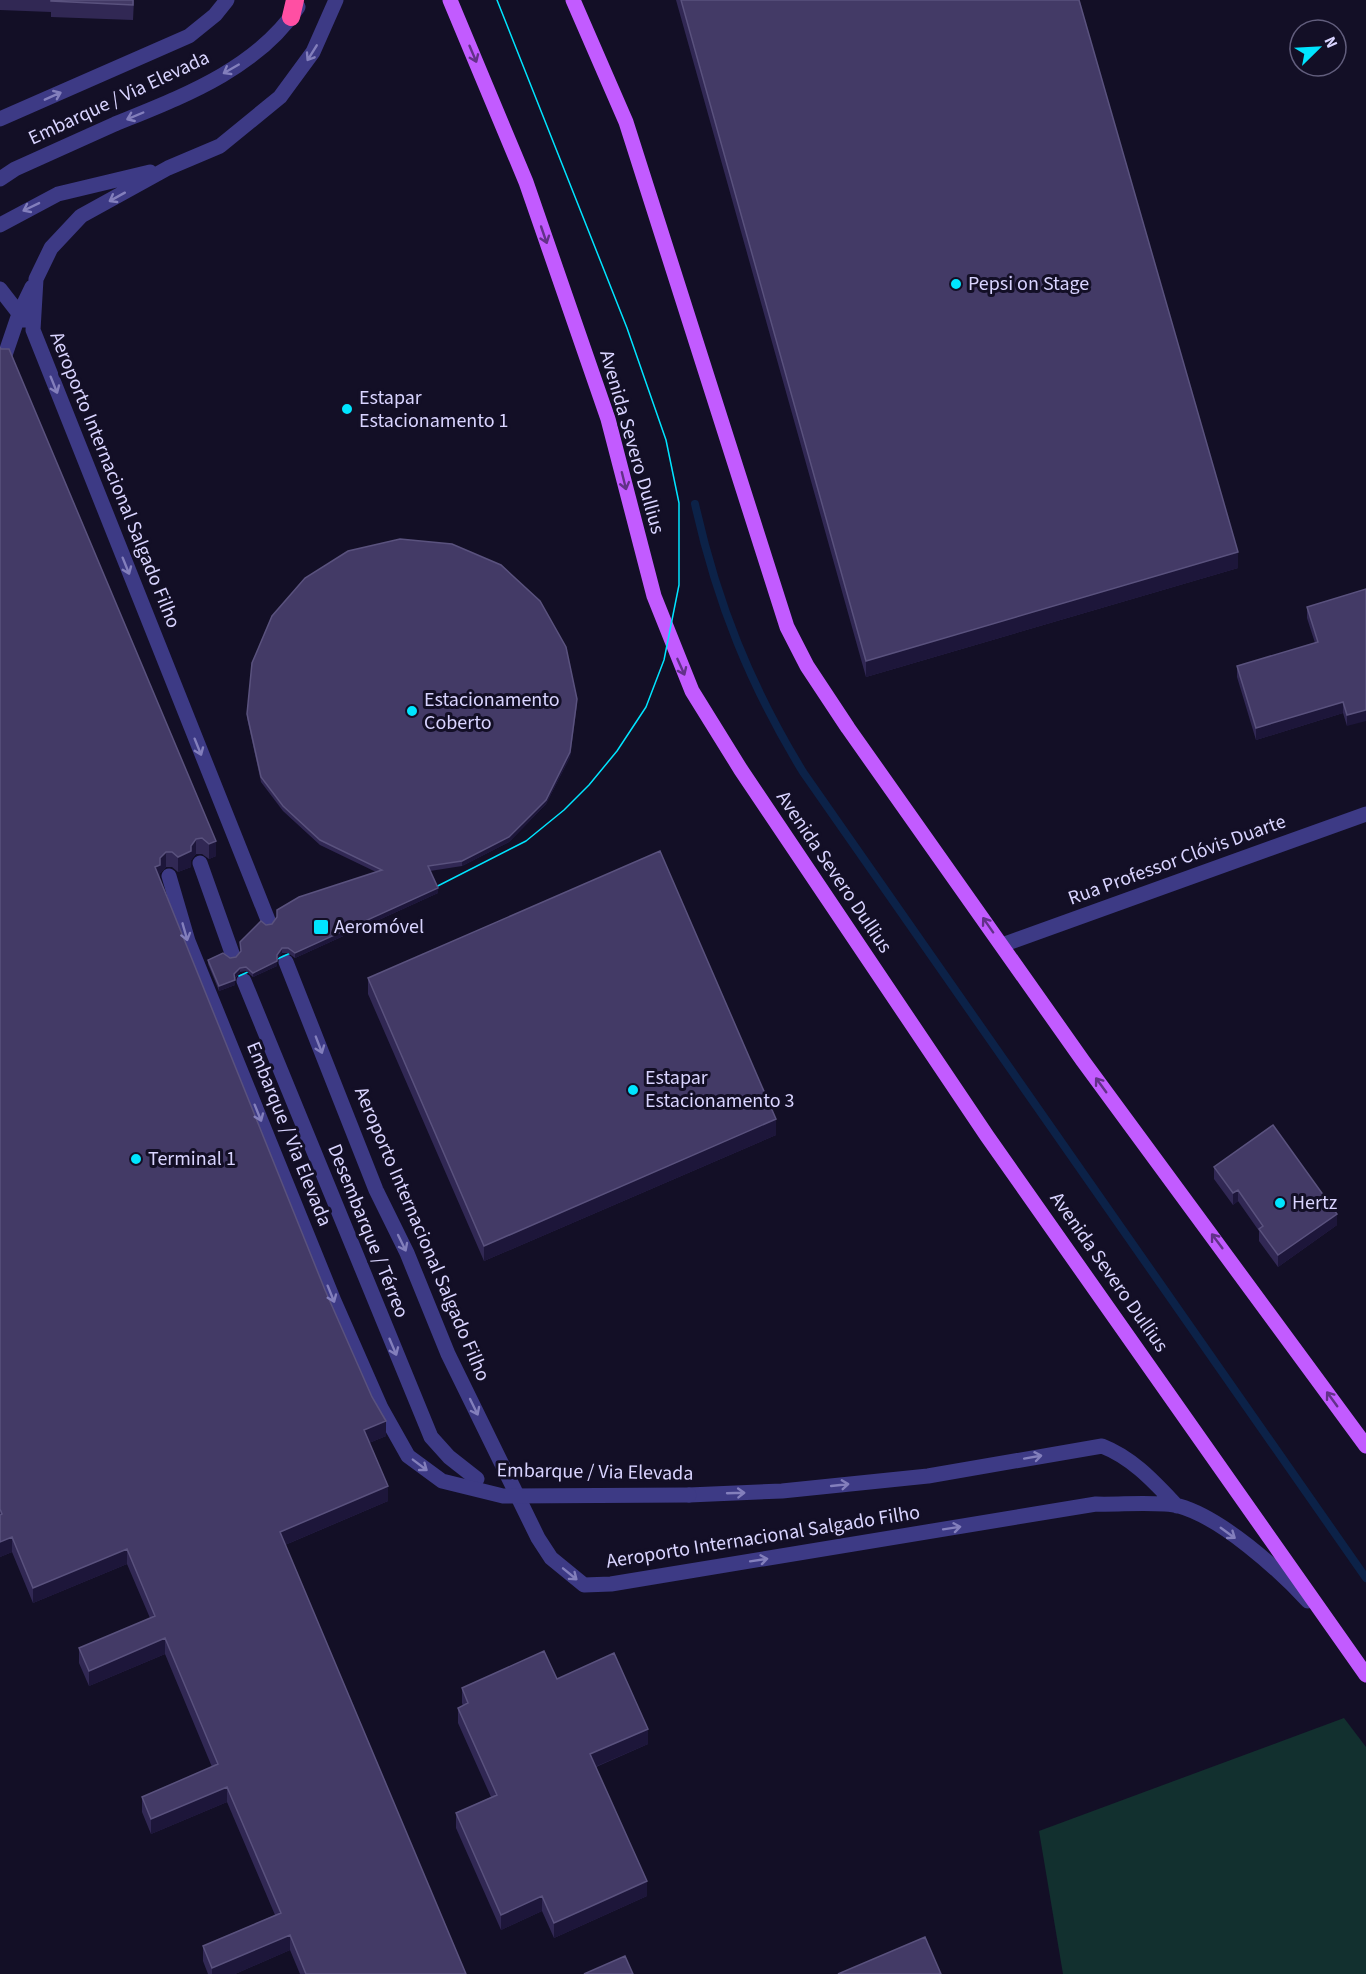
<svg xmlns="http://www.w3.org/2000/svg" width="1366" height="1974" viewBox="0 0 1366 1974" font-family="'Source Sans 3',sans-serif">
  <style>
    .green { fill: #12302f }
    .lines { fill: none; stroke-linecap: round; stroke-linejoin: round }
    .stream { stroke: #0c2248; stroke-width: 8 }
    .minor { stroke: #3d3a85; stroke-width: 15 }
    .major { stroke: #c25bff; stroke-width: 15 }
    .highway { stroke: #ff4fa3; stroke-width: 18 }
    .tram { stroke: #00e5ff; stroke-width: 1.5 }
    .minor-bridge { stroke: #3d3a85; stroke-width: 15 }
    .wall { fill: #312854 }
    .shaded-wall { fill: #1d163a }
    .building { fill: #433a66; stroke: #5a527e; stroke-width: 1.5 }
    .oneway { stroke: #837fbc }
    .oneway2 { stroke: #623188 }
    .poi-dot { fill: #00e5ff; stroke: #130f26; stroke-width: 2 }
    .labels { text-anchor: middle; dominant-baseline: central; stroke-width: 6; stroke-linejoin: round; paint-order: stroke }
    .street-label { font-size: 20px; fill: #d9d4ff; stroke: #130f26 }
    .poi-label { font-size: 20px; fill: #d9d4ff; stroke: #130f26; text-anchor: start }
  </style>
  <rect width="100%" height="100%" fill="#130f26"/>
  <path class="green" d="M1344,1718L1366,1747V1974H1063L1039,1831Z"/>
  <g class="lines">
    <path class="stream" d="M695,504C717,603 750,685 803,772L1366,1578"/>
    <path class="minor" d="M0,119L189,36L215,15L227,0
      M0,179L15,169C48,154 81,139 115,124C181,97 256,70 298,7
      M0,225L58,194L150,172
      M0,289L24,320
      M5,355L19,314L32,287
      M200,863L232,953
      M268,920L33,330L36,279L51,248L81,216L168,168L220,146L280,97L313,52L336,0
      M1002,945L1366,814
      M286,962L376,1190L407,1253L448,1354L538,1538L551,1558L584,1585L611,1584L1096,1504C1118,1505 1159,1501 1179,1506C1222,1518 1278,1569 1308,1601
      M244,981L431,1437L449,1457L477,1479
      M689,1495L782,1491L928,1476L1102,1446C1133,1458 1155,1483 1177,1506"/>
    <path class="major" d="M450,0L526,182L608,419L654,596L692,691L741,770L987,1136L1366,1675
      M573,0L626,122L787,627L807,666L848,728L1083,1061L1366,1446"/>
    <path class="highway" d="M291,17L295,0"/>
    <path class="tram" d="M422,894L526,841L564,810L589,785L617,751L646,707L664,660L679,585V503L666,440L627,328L497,0
      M239,976L304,947"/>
    <path class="minor-bridge" d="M169,876L188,941L334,1301L381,1408L408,1456L442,1481L503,1496L689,1495"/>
  </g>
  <path class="wall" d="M0,0H134L133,20L51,17V12L0,10Z
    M676,0H1079L1238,568L866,677Z
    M0,347L216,856L209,859L202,854H196L191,860V867L178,872L172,867H166L160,873V880L325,1290L386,1436L369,1443L388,1501L285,1545L466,1974H300L290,1950L235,1974H208L203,1961V1946L275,1915L227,1802L151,1834L142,1812V1797L212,1767L165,1654L89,1686L79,1663V1648L150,1618L127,1564L33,1603L12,1552L0,1557Z
    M1366,589L1347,726L1343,713L1256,740L1237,677V666L1315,643L1307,618V607Z
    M577,704L570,757L546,804L509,842L462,866L430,871L438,893L295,958L288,953H282L277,959V966L253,977L246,971L240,972L235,979V985L219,991L208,964V960L236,957L241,951L240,942L266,925L272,924L277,918V910L376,872L320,845L283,811L261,782L247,718V714Z
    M368,978L776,1135L484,1261L368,994Z
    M1214,1167L1337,1225L1278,1267L1259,1241V1231L1238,1201L1233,1205L1214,1179Z
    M557,1679L648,1744L596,1767L647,1896L554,1938L542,1911L501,1930L456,1828V1813L491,1797L458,1723V1708L463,1706L462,1703V1688Z"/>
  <path class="shaded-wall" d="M1238,552V568L866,677V661Z
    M577,699L570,757L546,804L509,842L462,866V861Z
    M1343,702V713L1256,740V728Z
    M1366,710V721L1347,726V715Z
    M196,839V854L191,860V867L178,872V857Z
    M216,841V856L209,859V844Z
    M166,852V867L160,873V880L155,867L160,858Z
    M438,888V893L295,958V953Z
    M282,948V953L277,960V955Z
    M277,961V966L253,977V973Z
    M240,968V972L234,979V974Z
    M235,980V985L219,991V986Z
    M776,1119V1135L484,1261V1246Z
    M1238,1190V1201L1233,1205V1193Z
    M1337,1214V1225L1278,1267V1255Z
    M386,1421V1436L364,1445V1430Z
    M388,1486V1501L280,1547V1532Z
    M12,1537V1552L0,1557V1542Z
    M127,1549V1564L33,1603V1588Z
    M165,1638V1654L89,1686V1671Z
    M648,1729V1744L590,1769V1754Z
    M227,1787V1802L151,1834V1819Z
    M647,1881V1896L554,1938V1923Z
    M542,1896V1911L501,1930V1915Z
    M290,1935V1950L235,1974H212V1968Z"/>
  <path class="building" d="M51,0H133V5L51,1Z
    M681,0H1079L1238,552L866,661Z
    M0,347L1,349H9L216,841L209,844L202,838L196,839L191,846V851L178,857L172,852H166L160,858V865L155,867L325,1290L372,1397L386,1421L364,1430L388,1486L280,1532L466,1974H306L290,1935L212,1968L203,1946L281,1913L227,1787L151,1819L142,1797L218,1764L165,1638L89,1671L79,1648L155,1616L127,1549L33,1588L12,1537L0,1542V1515L2,1514L0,1509Z
    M400,539L452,544L501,565L540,601L566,647L577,699L570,752L546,800L509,837L462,861L428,866L438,888L295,953L288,948H282L277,955V961L253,973L246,967L240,968L234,974L235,980L219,986L208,960L223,953L230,958L236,957L241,951L240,942L261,921L266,925L272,924L277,917V910L299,897L382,870L320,840L283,806L261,777L247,714L252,663L272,616L305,578L348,551Z
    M1366,589V710L1347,715L1343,702L1256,728L1237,666L1318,642L1307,607Z
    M660,851L776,1119L484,1246L368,978Z
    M1273,1125L1337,1214L1278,1255L1259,1229L1263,1226L1238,1190L1233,1193L1214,1167Z
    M544,1651L557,1679L614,1653L648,1729L590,1754L647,1881L554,1923L542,1896L501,1915L456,1813L497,1795L458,1708L468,1703L462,1688Z
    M925,1937L941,1974H838Z
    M625,1956L633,1974H584Z"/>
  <defs><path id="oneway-shaft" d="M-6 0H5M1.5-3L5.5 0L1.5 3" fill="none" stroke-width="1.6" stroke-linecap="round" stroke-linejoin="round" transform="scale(1.5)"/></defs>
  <g class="oneway">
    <use href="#oneway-shaft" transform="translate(312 53) rotate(122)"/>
    <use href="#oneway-shaft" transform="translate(231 69) rotate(150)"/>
    <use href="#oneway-shaft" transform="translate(53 96) rotate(-24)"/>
    <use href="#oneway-shaft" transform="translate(135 116) rotate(157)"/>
    <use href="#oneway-shaft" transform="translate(117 197) rotate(151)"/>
    <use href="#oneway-shaft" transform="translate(31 207) rotate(154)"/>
    <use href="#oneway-shaft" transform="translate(54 385) rotate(68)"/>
    <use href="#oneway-shaft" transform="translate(126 566) rotate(68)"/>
    <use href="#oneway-shaft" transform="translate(198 747) rotate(68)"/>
    <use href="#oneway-shaft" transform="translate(185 932) rotate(74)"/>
    <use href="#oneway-shaft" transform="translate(319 1045) rotate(69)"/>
    <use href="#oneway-shaft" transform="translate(258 1113) rotate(68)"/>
    <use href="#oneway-shaft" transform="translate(402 1243) rotate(64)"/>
    <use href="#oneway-shaft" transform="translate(331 1294) rotate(68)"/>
    <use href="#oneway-shaft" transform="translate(393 1347) rotate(67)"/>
    <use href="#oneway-shaft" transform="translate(474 1407) rotate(64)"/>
    <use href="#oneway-shaft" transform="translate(1033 1457) rotate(-10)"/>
    <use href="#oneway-shaft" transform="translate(420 1465) rotate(37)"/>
    <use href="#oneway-shaft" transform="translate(840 1485) rotate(-6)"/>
    <use href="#oneway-shaft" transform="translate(736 1493) rotate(-2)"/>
    <use href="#oneway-shaft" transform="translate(952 1528) rotate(-9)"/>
    <use href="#oneway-shaft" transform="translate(1228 1533) rotate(36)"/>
    <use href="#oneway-shaft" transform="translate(759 1560) rotate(-9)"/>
    <use href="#oneway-shaft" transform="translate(570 1574) rotate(39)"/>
  </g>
  <g class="oneway2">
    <use href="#oneway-shaft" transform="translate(473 54) rotate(67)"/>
    <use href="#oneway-shaft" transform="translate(544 235) rotate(71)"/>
    <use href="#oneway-shaft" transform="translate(624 481) rotate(76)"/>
    <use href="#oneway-shaft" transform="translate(681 667) rotate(66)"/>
    <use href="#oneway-shaft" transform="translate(988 925) rotate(-125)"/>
    <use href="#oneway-shaft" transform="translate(1101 1085) rotate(-126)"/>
    <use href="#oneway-shaft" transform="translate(1217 1241) rotate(-127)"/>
    <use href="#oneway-shaft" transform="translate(1332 1399) rotate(-126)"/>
  </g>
  <g class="poi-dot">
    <circle cx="956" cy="284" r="6"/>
    <circle cx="347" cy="409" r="6"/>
    <circle cx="412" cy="711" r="6"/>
    <rect x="313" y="919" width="16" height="16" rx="3"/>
    <circle cx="633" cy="1090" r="6"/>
    <circle cx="136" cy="1159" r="6"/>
    <circle cx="1280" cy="1203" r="6"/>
  </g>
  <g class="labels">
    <g class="street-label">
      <text transform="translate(119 98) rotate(-25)">Embarque / Via Elevada</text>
      <text transform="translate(632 442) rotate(74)">Avenida Severo Dullius</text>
      <text transform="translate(115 480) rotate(68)">Aeroporto Internacional Salgado Filho</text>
      <text transform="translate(1177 860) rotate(-20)">Rua Professor Clóvis Duarte</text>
      <text transform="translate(834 872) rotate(56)">Avenida Severo Dullius</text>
      <text transform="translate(289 1134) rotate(68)">Embarque / Via Elevada</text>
      <text transform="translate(368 1231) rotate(68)">Desembarque / Térreo</text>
      <text transform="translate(422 1234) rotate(67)">Aeroporto Internacional Salgado Filho</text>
      <text transform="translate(1109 1272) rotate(55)">Avenida Severo Dullius</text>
      <text transform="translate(595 1472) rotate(1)">Embarque / Via Elevada</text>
      <text transform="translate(763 1537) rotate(-9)">Aeroporto Internacional Salgado Filho</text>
    </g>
    <g class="poi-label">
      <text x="968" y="284">Pepsi on Stage</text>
      <text x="359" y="398">Estapar<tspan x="359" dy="23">Estacionamento 1</tspan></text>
      <text x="424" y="700">Estacionamento<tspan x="424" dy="23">Coberto</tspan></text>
      <text x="334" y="927">Aeromóvel</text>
      <text x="645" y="1078">Estapar<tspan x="645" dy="23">Estacionamento 3</tspan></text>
      <text x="148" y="1159">Terminal 1</text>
      <text x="1292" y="1203">Hertz</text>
    </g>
  </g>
  <g transform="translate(1318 48) rotate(66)"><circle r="28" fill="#130f26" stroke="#625e7d" stroke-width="1.5"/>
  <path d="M0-4.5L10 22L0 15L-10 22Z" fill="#00e5ff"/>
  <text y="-9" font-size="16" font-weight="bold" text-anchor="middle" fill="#d9d4ff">N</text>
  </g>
</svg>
